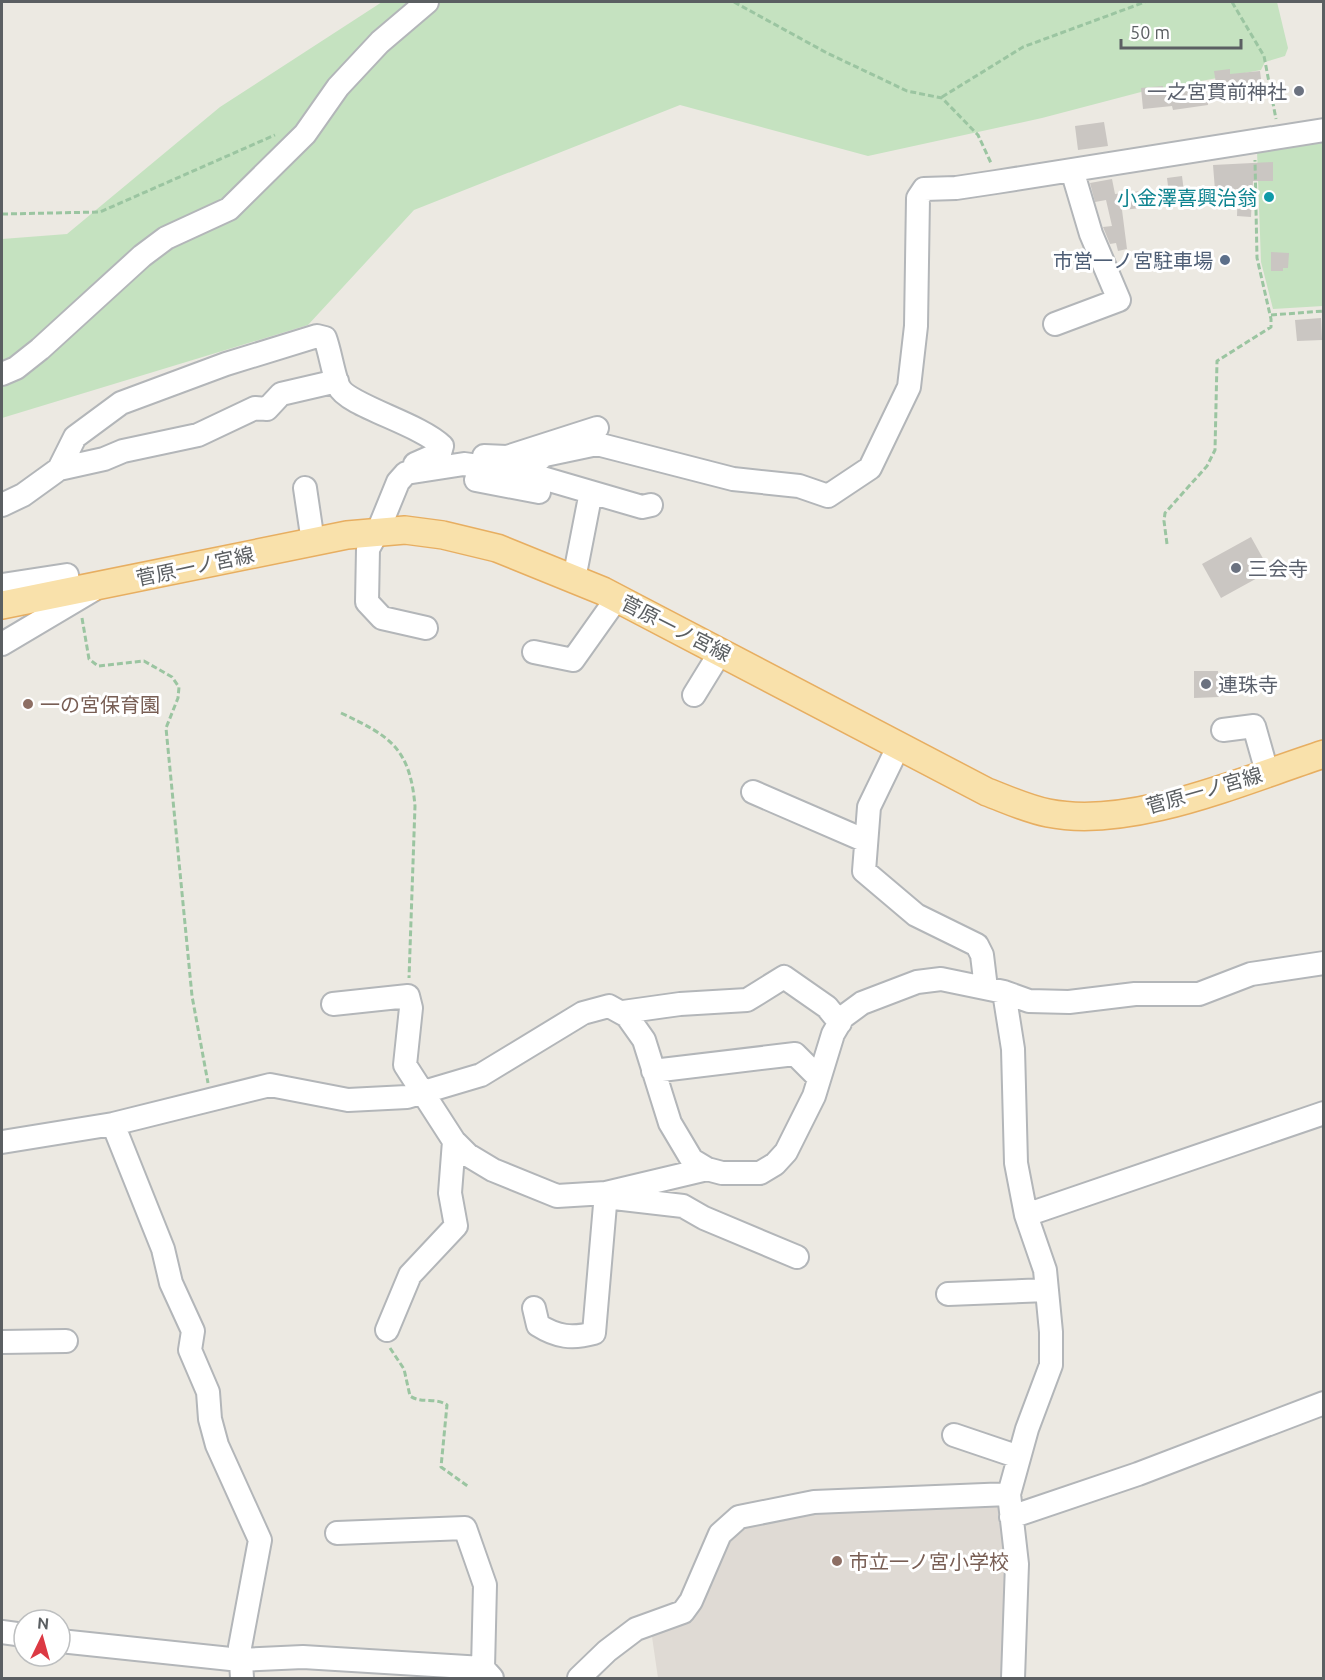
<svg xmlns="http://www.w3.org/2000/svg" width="1325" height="1680" viewBox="0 0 1325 1680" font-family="Ubuntu,'Noto Sans JP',sans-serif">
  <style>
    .education { fill: #dfdad4 }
    .green { fill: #c5e2c0 }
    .building { fill: #cac6c2 }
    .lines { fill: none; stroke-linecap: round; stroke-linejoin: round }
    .minor-casing { stroke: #b3b6b9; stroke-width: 26 }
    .major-casing { stroke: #e7ae61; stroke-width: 30 }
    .path { stroke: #9bc5a1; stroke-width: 3; stroke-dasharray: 6 3; stroke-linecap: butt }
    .minor { stroke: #fff; stroke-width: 22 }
    .major { stroke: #f9e1ab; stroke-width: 27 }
    .worship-dot { fill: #6b7280; stroke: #fff; stroke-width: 2 }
    .culture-dot { fill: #0f9aa8; stroke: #fff; stroke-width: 2 }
    .service-dot { fill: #5c6f8a; stroke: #fff; stroke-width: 2 }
    .education-dot { fill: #8d6e63; stroke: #fff; stroke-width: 2 }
    .labels { text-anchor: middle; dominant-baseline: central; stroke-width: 6; stroke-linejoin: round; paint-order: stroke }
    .worship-label { font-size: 20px; fill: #5b616d; stroke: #fff; text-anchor: start }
    .culture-label { font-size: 20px; fill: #0d838f; stroke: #fff; text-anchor: end }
    .service-label { font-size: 20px; fill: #4e5e75; stroke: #fff; text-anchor: end }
    .street-label { font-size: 20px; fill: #5b5f62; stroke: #fff }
    .education-label { font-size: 20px; fill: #785e54; stroke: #fff; text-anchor: start }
  </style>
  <rect width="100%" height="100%" fill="#ece9e2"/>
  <path class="education" d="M995,1502L1005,1511L1007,1531L1006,1678H658L651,1630L693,1615L727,1537L746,1523L817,1508Z"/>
  <path class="green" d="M382,2H1277L1288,48L1285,56L1265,62L1261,70L1141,92L1042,118L868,156L680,105L414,210L308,325L2,418V239L67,234L220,107Z
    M1323,140V306L1273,309L1261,262L1257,151Z"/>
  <path class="building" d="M1230,69V74L1260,71L1263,94L1237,96L1236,92L1217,90L1214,71Z
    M1206,83L1208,105L1173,110L1172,106L1143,109L1141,88L1163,86V89Z
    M1104,122L1108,146L1078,150L1075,126Z
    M1273,162V181H1253L1251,217L1237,216L1238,189L1215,190L1213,165Z
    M1182,176L1184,192L1169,194L1167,178Z
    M1112,179L1115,194L1150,190L1151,207L1122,210L1127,249L1118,251L1116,243L1110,244L1103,227L1112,226L1106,200L1095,202L1090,183Z
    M1271,252L1289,253L1288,268H1283V271H1271Z
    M1321,318L1322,340L1297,341L1295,320Z
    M1251,537L1270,571L1221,598L1202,564Z
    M1194,671H1218L1219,697L1194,698Z"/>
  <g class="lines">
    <g class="minor-casing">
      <path id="minor" d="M1055,324L1119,300L1091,234L1072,170
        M2,374L16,368L40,349L142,256L166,238L229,209L305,134L338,87L380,42L427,2
        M484,456L507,457L597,428
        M59,469L104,459L123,451L198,435L255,408L267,409L281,394L337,381
        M522,472L642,507L651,505
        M476,480L539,492
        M305,488L313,542
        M2,505L23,495L59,469L75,437L121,403L226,364L317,336L325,338C330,351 334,378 339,387C347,405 420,424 442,446L440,453L415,464
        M574,579L589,502
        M2,585L67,575L69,591
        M426,628L382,618L367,602L368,549L378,531L398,482L406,473L464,464L521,472L545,455L597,444L733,479L799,486L828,496L870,468L909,387L916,326L918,198L924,189L956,188L996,182L1324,130
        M2,644L93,590
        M534,652L573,660L617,598
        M694,695L721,651
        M1223,730L1254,726L1267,772
        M899,745L869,807L864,871L916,915L977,945L982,955L986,988
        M753,792L866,841
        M1004,992L1013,1049L1016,1163L1026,1215L1045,1270L1051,1332V1365L1027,1429L1009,1494L1017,1564L1013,1678
        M333,1004L408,996L411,1008L405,1065L454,1141L450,1193L456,1226L410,1275L387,1330
        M623,1012L680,1004L747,1000L784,977L827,1007L840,1023
        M653,1071L795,1054L819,1078
        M113,1124L163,1249L171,1283L193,1331L190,1350L208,1392L210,1419L217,1445L260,1540L240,1647L242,1678
        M454,1141L468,1155L493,1170L557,1196L606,1193L707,1169
        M2,1142L113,1124L270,1085L348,1100L407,1097L481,1075L583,1013L609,1006L627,1016L644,1040L670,1123L692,1160L707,1169L722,1173H760L775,1164L786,1152L814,1096L833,1034L843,1017L862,1003L917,982L941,979L1004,992L1029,1001L1069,1002L1135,994H1199L1251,974L1324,963
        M614,1198L683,1206L704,1218L797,1257
        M1026,1215L1324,1113
        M948,1294L1047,1290
        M534,1308L538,1325C557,1337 572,1339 594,1333L606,1193
        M2,1342L66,1341
        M954,1435L1019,1457
        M1011,1517L1138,1474L1324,1403
        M337,1533L465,1528L485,1585L483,1668
        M2,1632L24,1635
        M60,1641L240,1660L303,1657L483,1668L492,1678
        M579,1678L607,1651L636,1629L683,1612L691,1601L720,1534L739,1517L814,1502L1009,1494"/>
    </g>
    <g class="major-casing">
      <path id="major" d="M2,605L347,535L405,530L443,535L497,548L603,591L987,792C1006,799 1027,809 1048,813C1132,830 1243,780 1324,754"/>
    </g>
    <path class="path" d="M734,2L827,53L884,80L907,91L942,98L978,135L991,163
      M1232,2L1264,56L1276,119
      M942,97L1023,47L1145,2
      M2,214L100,212L275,135
      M1271,315L1324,311
      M1167,544L1164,521L1165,513L1207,466L1215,450L1217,361L1271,327V319L1257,258L1255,160
      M82,618L89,659L98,666L144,661L172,677L179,687L178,698L166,728L192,996L208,1083
      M341,713C390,736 410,748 415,806L409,978
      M390,1348L404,1369L410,1396C422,1404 436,1397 447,1405L441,1467L469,1487"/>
    <use href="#minor" class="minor"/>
    <use href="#major" class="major"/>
  </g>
  <g class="worship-dot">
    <circle cx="1299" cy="91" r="6"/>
    <circle cx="1236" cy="568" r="6"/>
    <circle cx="1206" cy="684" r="6"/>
  </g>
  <circle class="culture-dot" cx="1269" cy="197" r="6"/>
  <circle class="service-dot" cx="1225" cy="260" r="6"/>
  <g class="education-dot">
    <circle cx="28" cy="704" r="6"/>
    <circle cx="837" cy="1561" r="6"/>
  </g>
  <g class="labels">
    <g class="worship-label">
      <text x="1287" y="91" text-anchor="end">一之宮貫前神社</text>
      <text x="1248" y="568">三会寺</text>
      <text x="1218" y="684">連珠寺</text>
    </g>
    <g class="culture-label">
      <text x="1257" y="197">小金澤喜興治翁</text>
    </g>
    <g class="service-label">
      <text x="1213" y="260">市営一ノ宮駐車場</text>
    </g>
    <g class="street-label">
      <text transform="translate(195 566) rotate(-12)">菅原一ノ宮線</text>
      <text transform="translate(676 628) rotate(27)">菅原一ノ宮線</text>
      <text transform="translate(1204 790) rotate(-16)">菅原一ノ宮線</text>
    </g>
    <g class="education-label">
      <text x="40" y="704">一の宮保育園</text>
      <text x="849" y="1561">市立一ノ宮小学校</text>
    </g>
  </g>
  <rect width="1325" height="1680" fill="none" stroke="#5b5f62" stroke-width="6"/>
  <g transform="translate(42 1638) rotate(5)"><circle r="28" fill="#ffffff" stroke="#bdbfc0" stroke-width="1.5"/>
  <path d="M0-4.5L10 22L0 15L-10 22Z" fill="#dc3943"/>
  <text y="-9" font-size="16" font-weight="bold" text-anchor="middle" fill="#5b5f62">N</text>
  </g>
  <path d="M1121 39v9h120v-9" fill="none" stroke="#5b5f62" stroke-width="3"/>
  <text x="1130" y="39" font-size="18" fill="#5b5f62" stroke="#ffffff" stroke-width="4.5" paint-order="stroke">50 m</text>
</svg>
